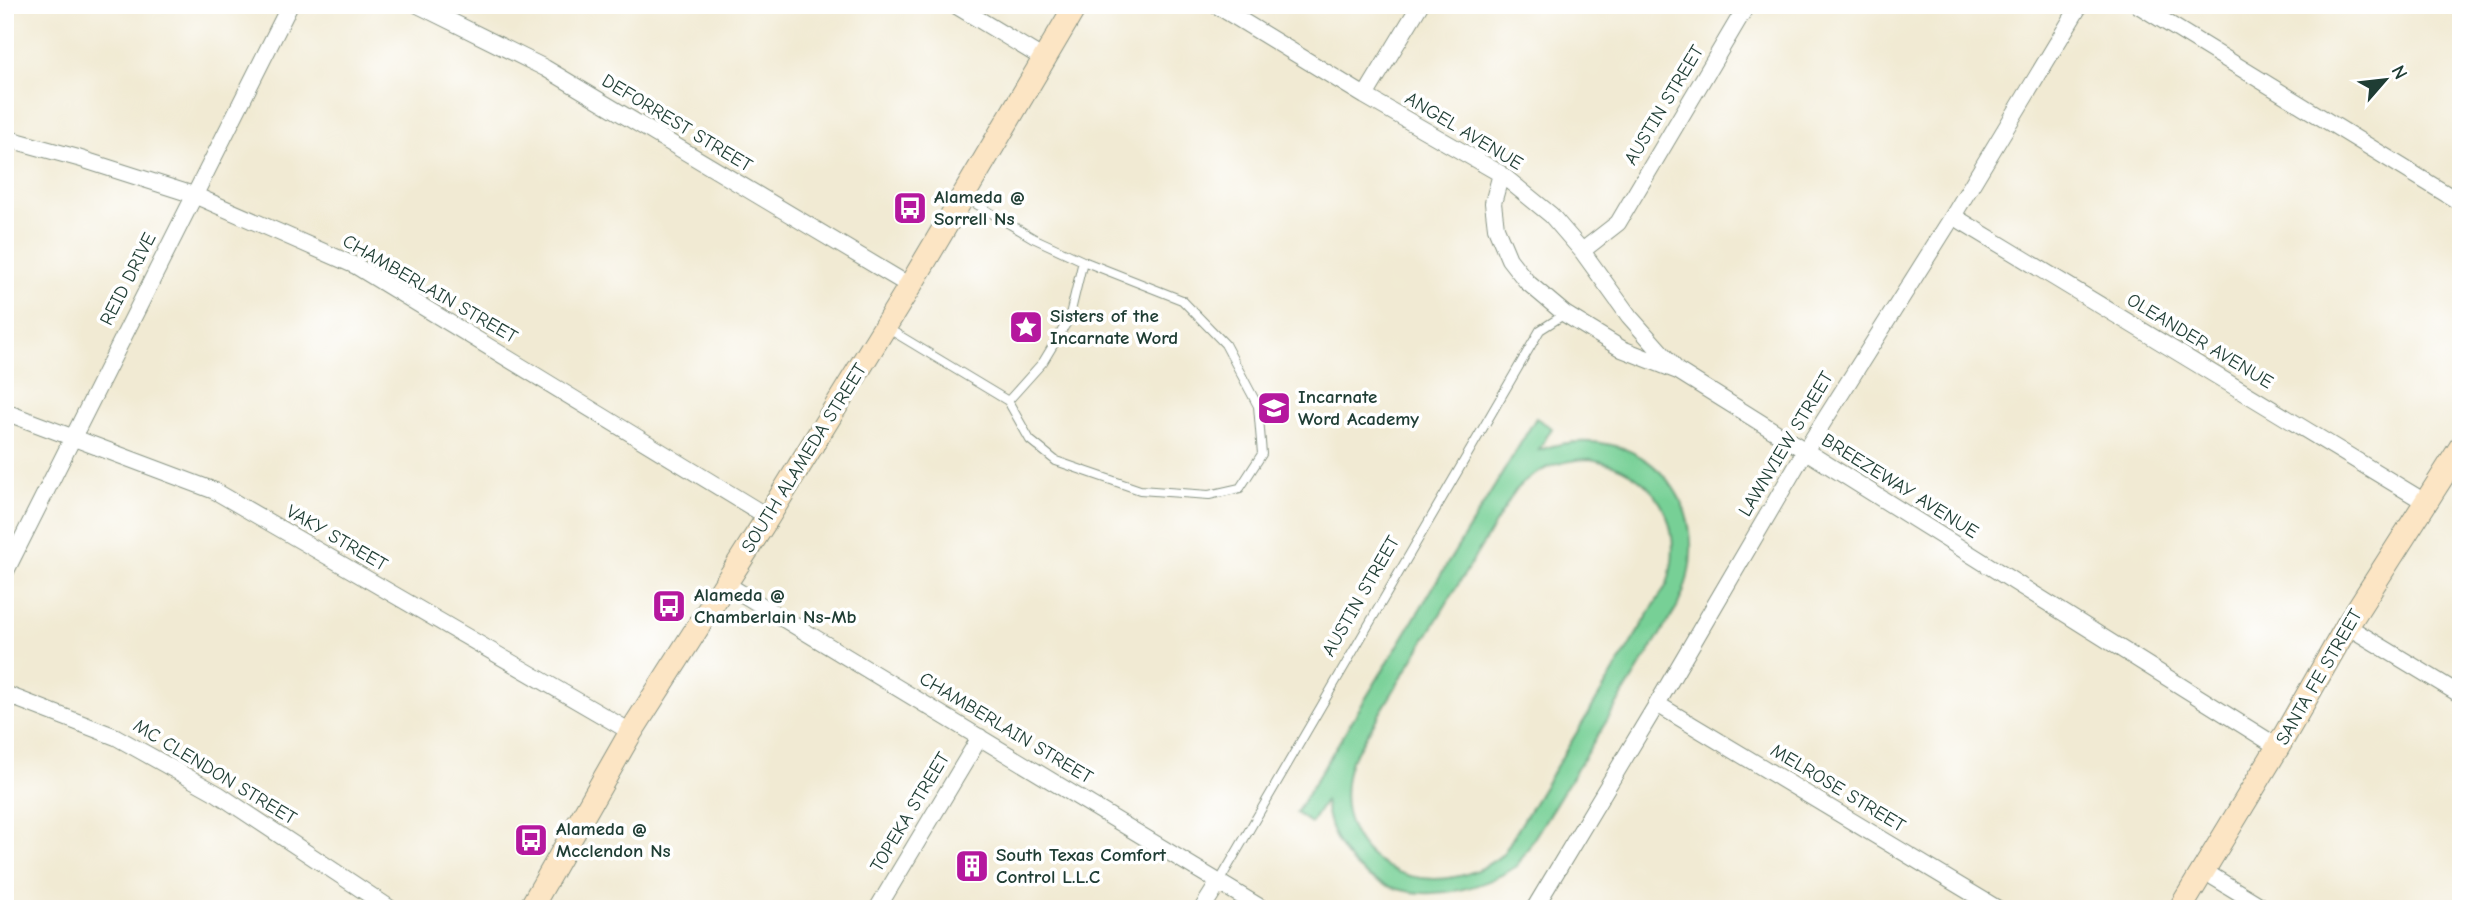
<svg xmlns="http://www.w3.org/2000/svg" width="2466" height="914" viewBox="0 0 2466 914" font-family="'Comic Neue',sans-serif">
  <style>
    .green { fill: #77d096; stroke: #4b8665; stroke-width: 2; fill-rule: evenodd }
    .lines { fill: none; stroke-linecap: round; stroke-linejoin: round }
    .lane-casing { stroke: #889484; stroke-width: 10 }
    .street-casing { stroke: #889484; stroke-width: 18 }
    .secondary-casing { stroke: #889484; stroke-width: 25 }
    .lane { stroke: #fff; stroke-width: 8 }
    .street { stroke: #fff; stroke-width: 16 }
    .secondary { stroke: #fce5c4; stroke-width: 23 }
    .labels { text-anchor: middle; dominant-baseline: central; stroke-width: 7; stroke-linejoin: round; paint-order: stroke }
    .street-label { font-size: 19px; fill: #1f3d34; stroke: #fff }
    .poi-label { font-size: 19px; font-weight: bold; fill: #1f3d34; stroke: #fff; text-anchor: start }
  </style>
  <rect width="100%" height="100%" fill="#fff"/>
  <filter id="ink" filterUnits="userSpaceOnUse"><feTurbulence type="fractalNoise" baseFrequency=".0143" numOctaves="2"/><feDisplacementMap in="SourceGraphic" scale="14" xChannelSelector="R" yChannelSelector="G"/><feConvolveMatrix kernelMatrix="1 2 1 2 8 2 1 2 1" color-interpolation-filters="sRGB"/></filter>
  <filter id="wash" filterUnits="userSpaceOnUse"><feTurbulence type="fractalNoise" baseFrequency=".00686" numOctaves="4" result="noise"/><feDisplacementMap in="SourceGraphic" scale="28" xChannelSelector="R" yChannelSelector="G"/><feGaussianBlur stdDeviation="1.57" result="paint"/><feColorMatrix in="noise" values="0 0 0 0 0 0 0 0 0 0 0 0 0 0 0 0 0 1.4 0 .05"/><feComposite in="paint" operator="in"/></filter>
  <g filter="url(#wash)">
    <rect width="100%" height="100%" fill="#f1ead3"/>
    <path class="green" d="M1536,418L1552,428L1539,450C1644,413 1725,508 1677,607L1517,866C1444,914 1338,902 1325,801L1311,823L1296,813ZM1590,459C1654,470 1687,522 1667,584L1503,854C1429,914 1319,859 1351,761L1515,491C1536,469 1559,460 1590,459Z"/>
  </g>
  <g filter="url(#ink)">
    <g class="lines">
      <g class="lane-casing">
        <path id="lane" d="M887,328L1008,401L1030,440L1056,461L1140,490L1209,495L1240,488L1262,454L1258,406L1225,344L1182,300L1083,261L1033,238L966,198
          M1008,401L1043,362L1069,319L1083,261
          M1219,882L1540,330L1565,314"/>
      </g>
      <g class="street-casing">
        <path id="street" d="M418,5L545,68L910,286
          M955,5L1044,59
          M1216,5L1365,96L1501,174L1551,215L1582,251L1629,316L1676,369
          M2138,5L2461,203
          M1365,96L1420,5
          M5,138L78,158L194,195L356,266L768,517
          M1501,174L1493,203L1496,228L1509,259L1527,282L1565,314L1622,349L1678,371L2278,747
          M1953,216L2425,502
          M1582,251L1618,223L1747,5
          M5,412L215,491L631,732
          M5,573L290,5
          M726,584L1263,909
          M2347,626L2461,695
          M5,694L116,737L218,794L391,909
          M1657,704L1998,909
          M2202,870L2266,909
          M877,909L980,737
          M1202,909L1219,882
          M1534,909L1657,704L1805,451L1953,216L2080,5"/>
      </g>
      <g class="secondary-casing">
        <path id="secondary" d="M530,909L631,732L768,517L910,286L1076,5
          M2180,909L2278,747L2347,626L2461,447"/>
      </g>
      <use href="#lane" class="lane"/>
      <use href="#street" class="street"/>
      <use href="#secondary" class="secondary"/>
    </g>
  </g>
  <defs>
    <g id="bus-square" transform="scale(1.75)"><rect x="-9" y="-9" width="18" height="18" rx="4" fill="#b5179e" stroke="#fff"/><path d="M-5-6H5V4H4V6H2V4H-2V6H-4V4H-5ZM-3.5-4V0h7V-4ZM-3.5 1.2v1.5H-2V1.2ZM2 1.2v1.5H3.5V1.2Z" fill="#fff"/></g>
    <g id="sight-square" transform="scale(1.75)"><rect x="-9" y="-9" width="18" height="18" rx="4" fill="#b5179e" stroke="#fff"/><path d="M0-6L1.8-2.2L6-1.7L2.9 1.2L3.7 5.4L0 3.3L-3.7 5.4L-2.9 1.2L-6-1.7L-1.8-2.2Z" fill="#fff"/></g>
    <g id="school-square" transform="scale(1.75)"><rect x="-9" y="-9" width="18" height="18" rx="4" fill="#b5179e" stroke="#fff"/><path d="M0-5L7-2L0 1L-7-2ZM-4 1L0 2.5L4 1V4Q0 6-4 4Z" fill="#fff"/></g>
    <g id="building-square" transform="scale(1.75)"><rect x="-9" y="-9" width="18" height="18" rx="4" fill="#b5179e" stroke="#fff"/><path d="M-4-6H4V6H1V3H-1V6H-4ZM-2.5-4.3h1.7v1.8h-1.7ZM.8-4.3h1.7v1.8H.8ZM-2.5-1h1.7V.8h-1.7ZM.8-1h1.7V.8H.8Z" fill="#fff"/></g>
  </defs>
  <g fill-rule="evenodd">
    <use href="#bus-square" x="910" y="208"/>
    <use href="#sight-square" x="1026" y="327"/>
    <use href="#school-square" x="1274" y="408"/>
    <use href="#bus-square" x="669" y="606"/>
    <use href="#bus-square" x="531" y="840"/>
    <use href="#building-square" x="972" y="866"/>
  </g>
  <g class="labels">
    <g class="street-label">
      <text transform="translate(1664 105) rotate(-59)">AUSTIN STREET</text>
      <text transform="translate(677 123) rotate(31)">DEFORREST STREET</text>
      <text transform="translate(1464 131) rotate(31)">ANGEL AVENUE</text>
      <text transform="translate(128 279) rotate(-63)">REID DRIVE</text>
      <text transform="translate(430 289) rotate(30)">CHAMBERLAIN STREET</text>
      <text transform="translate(2200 341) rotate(31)">OLEANDER AVENUE</text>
      <text transform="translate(1786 444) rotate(-59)">LAWNVIEW STREET</text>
      <text transform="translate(804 458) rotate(-58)">SOUTH ALAMEDA STREET</text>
      <text transform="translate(1900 486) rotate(32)">BREEZEWAY AVENUE</text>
      <text transform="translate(337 538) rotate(30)">VAKY STREET</text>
      <text transform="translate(1361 596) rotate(-60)">AUSTIN STREET</text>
      <text transform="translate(2319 677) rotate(-60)">SANTA FE STREET</text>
      <text transform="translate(1006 728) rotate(31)">CHAMBERLAIN STREET</text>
      <text transform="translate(215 772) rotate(31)">MC CLENDON STREET</text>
      <text transform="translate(1838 788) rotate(31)">MELROSE STREET</text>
      <text transform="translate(910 812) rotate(-59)">TOPEKA STREET</text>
    </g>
    <g class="poi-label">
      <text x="934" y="197">Alameda @<tspan x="934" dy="22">Sorrell Ns</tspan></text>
      <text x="1050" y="316">Sisters of the<tspan x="1050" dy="22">Incarnate Word</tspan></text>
      <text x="1298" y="397">Incarnate<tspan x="1298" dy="22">Word Academy</tspan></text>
      <text x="694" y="595">Alameda @<tspan x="694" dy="22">Chamberlain Ns-Mb</tspan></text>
      <text x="556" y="829">Alameda @<tspan x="556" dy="22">Mcclendon Ns</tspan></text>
      <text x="996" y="855">South Texas Comfort<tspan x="996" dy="22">Control L.L.C</tspan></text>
    </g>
  </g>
  <rect width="2466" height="914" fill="none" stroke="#fff" stroke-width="28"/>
  <g transform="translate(2385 80) rotate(62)" stroke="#ffffff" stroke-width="5" paint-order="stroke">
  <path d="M0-5L12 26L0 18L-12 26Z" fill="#1f3d34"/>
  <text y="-10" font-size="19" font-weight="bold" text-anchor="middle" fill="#1f3d34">N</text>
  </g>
</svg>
